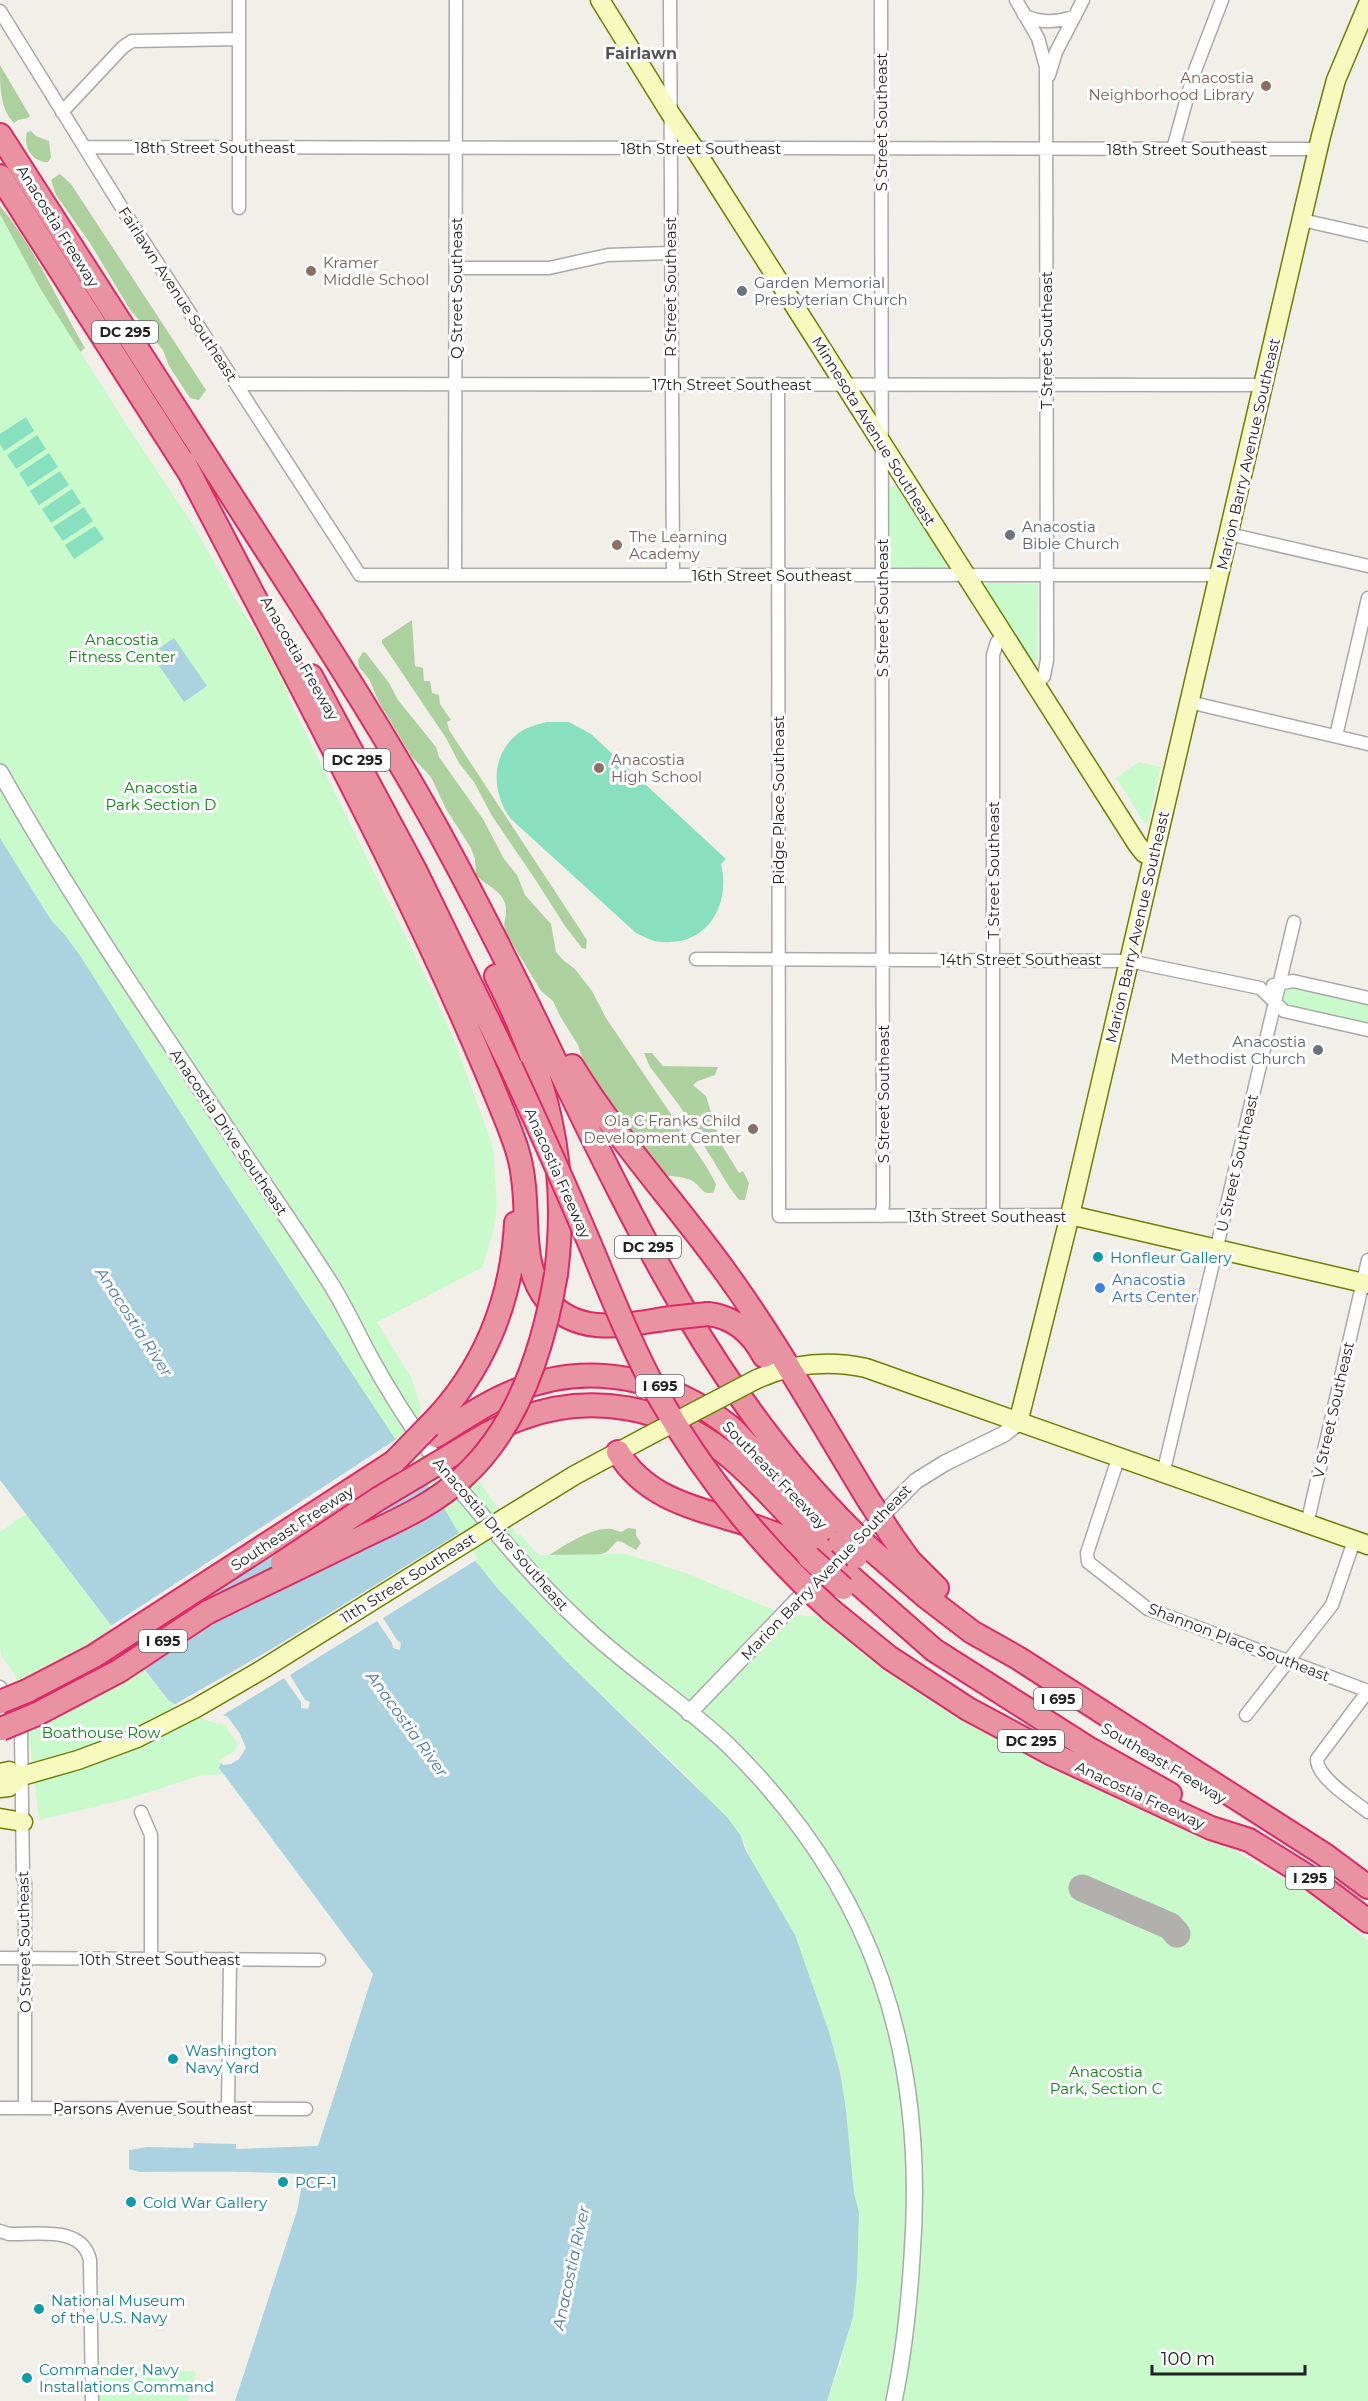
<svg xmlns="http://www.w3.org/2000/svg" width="1368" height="2401" viewBox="0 0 1368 2401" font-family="Montserrat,sans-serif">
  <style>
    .forest { fill: #add19e }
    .park { fill: #c8facc }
    .pitch { fill: #88e0be }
    .water { fill: #aad3df }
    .pier { fill: #f2efe9 }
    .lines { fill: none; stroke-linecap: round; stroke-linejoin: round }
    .taxiway { stroke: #b1b0ac; stroke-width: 27 }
    .minor-casing { stroke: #a9a9a9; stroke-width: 15 }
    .tertiary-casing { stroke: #a9a9a9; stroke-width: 18 }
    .secondary-casing { stroke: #707d05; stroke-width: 21 }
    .motorway-casing { stroke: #dc2a67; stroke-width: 26 }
    .minor { stroke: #fff; stroke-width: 12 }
    .tertiary { stroke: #fff; stroke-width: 15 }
    .secondary { stroke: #f7fabf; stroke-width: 18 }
    .motorway { stroke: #e892a2; stroke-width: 22 }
    .secondary-bridge-casing { stroke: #707d05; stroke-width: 21; stroke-linecap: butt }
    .motorway-bridge-casing { stroke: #dc2a67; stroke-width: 26; stroke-linecap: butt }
    .secondary-bridge { stroke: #f7fabf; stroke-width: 18 }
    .motorway-bridge { stroke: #e892a2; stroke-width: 22 }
    .education-dot { fill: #8d6e63; stroke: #fff; stroke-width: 2 }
    .worship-dot { fill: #6b7280; stroke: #fff; stroke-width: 2 }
    .culture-dot { fill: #0f9aa8; stroke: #fff; stroke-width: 2 }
    .shop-dot { fill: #3f7fe0; stroke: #fff; stroke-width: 2 }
    .labels { text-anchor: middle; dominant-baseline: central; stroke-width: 6; stroke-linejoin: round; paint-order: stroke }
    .shield { fill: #fff; stroke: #646464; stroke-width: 1.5 }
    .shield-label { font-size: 14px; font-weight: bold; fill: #222 }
    .education-label { font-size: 15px; fill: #785e54; stroke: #fff; text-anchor: start }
    .street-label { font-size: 15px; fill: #222; stroke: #fff }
    .worship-label { font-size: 15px; fill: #5b616d; stroke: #fff; text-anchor: start }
    .park-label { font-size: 15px; fill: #0c8416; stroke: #fff }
    .culture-label { font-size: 15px; fill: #0d838f; stroke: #fff; text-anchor: start }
    .shop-label { font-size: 15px; fill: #366cbe; stroke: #fff; text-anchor: start }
    .neighbourhood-label { font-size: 16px; font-weight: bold; fill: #555; stroke: #fff }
    .water-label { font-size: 16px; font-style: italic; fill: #4a7aab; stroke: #fff }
  </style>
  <rect width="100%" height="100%" fill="#f2efe9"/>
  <path class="forest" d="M0,65L30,116L28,118L18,120L14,123C0,109 0,87 0,65Z
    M31,131L36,136L49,141L51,157L48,162C32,162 23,147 27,132Z
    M60,174L71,184L206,390L199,400L190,398L169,366L163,350L129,308L90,243L56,195L51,180Z
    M0,206C36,248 57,301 85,348L71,360L0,243Z
    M412,620L415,666L423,668L424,681H430L432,693L439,695L440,704L451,720L447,722L449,730L587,940L586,949L582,948L565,926L533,876L492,816L474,782L459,763L446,738L382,643V640Z
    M363,652L366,653L389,683L398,700L436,747L439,757L483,819L504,859L517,875L525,895L551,924L556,952L563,960L575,969L592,991L606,1018L706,1166L716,1184L714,1192C703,1196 702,1188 694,1182C685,1176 674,1177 664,1175L589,1077L578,1045L560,1016L553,1001L541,991L506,933C502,924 506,920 506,911C507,892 486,886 476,875L475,859L471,848L446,809L431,777L411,756L379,702L369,679L359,667L358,660Z
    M644,1053H652L663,1066L718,1067L715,1075L698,1081L693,1085L706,1096L720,1142L739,1173L743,1171L749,1183L745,1200H739L730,1188L679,1105L650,1067Z
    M628,1528L636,1529V1535L641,1543L636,1550L622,1542L617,1541L607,1552L595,1556L546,1557C562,1547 592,1526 612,1529C615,1530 618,1531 621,1532Z"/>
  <path class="park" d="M0,214L40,288L128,427L193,525L234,597L293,691L287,695L429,984L455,1042L493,1147L497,1205L494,1227L483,1267L377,1322L411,1377L420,1404L421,1418L455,1468L479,1481L517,1535L520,1534L539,1555L626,1554L686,1573L783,1614L827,1617L1317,1898L1368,1941V2401H827L841,2362L859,2212L854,2193L846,2110L840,2071L829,2032L741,1836L691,1780L564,1659L517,1611L473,1558L219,1173L81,957L65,935L51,920L0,838Z
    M893,485L898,487L945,561L946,565L943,569L890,567L889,489Z
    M988,583L1038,584L1037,661H1031L986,591L985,585Z
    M1139,762L1161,767L1148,823L1145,824L1116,778Z
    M1291,987L1368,1004V1025L1288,1005L1283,1000L1287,988Z
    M0,1480L167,1700L227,1724L241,1744L219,1768L223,1774L199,1776L127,1799L39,1820L31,1750L15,1675L1,1655L0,1647V1532L26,1514Z
    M113,2367L152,2368L153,2371H194L196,2375L188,2401H96V2377L113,2376Z"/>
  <path class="pitch" d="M26,417L34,431L4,451L0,444V434Z
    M37,435L46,449L16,469L7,455Z
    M49,453L58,467L28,487L19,473Z
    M60,471L69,485L39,505L30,491Z
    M72,489L81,503L51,523L42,509Z
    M84,507L93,521L63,541L53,527Z
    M95,526L104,539L74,559L65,545Z
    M546,722H569L591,734L726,859L721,864C731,904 708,946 662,942C654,942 644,937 636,933L511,819C492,794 490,757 516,735C524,728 536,725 546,722Z"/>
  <path class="water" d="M174,638L207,686L184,702L151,654Z
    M0,838L51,920L65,935L81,957L219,1173L396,1440L444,1508L473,1558L499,1590L564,1659L727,1817L741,1836L745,1849L795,1935L829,2032L840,2072L846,2110L854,2193L859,2212L857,2277L853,2317L827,2401H235L297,2211L304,2174C248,2171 195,2172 139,2172L129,2169V2150L147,2147L193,2148L194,2143L236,2144V2149L318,2146L373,1974L219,1768L221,1763L237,1753L241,1744L227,1724L183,1709L168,1700L0,1480Z"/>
  <path class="pier" d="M398,1438L416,1463L318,1524L125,1650L109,1627Z
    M461,1532L478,1559L383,1618L397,1640L401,1643L400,1650L393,1648L392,1643L377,1621L290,1675L305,1700L310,1702L308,1709L301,1708V1702L284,1678L223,1715L228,1717L240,1734L246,1748L239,1759L231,1764L223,1765L219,1760L235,1751L238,1744L225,1726L221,1723L218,1724L182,1712L172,1706L270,1650Z"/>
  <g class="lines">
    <path class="taxiway" d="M1082,1888L1170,1926L1177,1934"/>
    <g class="minor-casing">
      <path id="minor" d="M670,0L673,575
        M881,0L883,1205L881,1216
        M1016,0L1038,38L1046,67L1047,660L1044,676L1036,685
        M0,11L127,216L360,575H1220
        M1024,15C1039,24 1059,22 1075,16
        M1049,75L1056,52L1083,0
        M62,112L123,47L132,41L239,39
        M85,147L1318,149
        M1173,149L1194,73L1222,0
        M239,208V0
        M1302,220L1368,235
        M456,268H549L608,255L670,253
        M237,384L1264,385
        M778,384L779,1216L1070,1215
        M1229,534L1368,566
        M455,575L456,0
        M1189,702L1368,744
        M1336,736L1368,598
        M696,959L1129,961L1260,988L1284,1011L1368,1030
        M1273,985L1293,981L1368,998
        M993,1216V655L997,642L1004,635
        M1118,1459L1087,1553L1088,1562L1148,1609L1368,1691
        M1163,1474L1294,922
        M1307,1524L1368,1260
        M0,1687L17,1717L21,1732L23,1878L25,1882V2107
        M1368,1691L1317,1759C1316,1777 1354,1801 1368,1812
        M1246,1715L1332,1605L1354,1541
        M141,1812L151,1835V1959
        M0,1958L319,1960
        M0,2108L306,2109
        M228,2109L230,1959
        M0,2231L9,2234C37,2235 82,2225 90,2260L92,2401"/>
    </g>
    <g class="tertiary-casing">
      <path id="tertiary" d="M0,772C75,905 161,1030 246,1157C273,1197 301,1237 327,1278C343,1302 355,1329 369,1355C387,1388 408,1422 431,1453C444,1472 460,1489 474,1506C511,1551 549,1595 593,1634C636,1673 686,1705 728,1745C875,1889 927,2054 912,2257C909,2305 904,2353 894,2401
        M689,1713L810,1587L916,1481L945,1463L1004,1434L1018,1423"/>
    </g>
    <g class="secondary-casing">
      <path id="secondary" d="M600,0L670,113L694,148L1137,844L1144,853L1153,858
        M1070,1215L1368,1284
        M757,1379C791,1364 829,1360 866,1368L1368,1545
        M1018,1423L1070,1215L1321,136L1336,80L1368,4
        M505,1518L575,1475L648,1436
        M0,1773L9,1771L22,1776
        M0,1788L9,1787L22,1776L78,1760L137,1738
        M0,1818L23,1822"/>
    </g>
    <g class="motorway-casing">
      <path id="motorway" d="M0,135C94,284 191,430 285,579C338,662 391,745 439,832C481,909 520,987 558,1067C638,1232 719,1399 851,1530
        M0,176L191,475
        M184,462C296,679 416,895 507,1122C514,1140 521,1158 523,1178C529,1217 520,1268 547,1300C579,1338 628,1324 671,1318
        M311,676L416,872L511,1067
        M496,976C547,1076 570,1161 556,1274
        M572,1066C618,1141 676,1203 727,1274C779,1346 822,1424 868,1499
        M708,1314C735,1317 752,1333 764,1356
        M429,1426C484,1371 512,1300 516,1223
        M436,1436C462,1420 487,1402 515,1391C590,1359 672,1379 733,1429L826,1528
        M618,1452C654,1513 730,1511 787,1539C795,1543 802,1551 809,1557
        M450,1456C473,1442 496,1427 522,1418C591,1392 667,1407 724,1452C761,1482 793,1521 827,1555
        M892,1536L910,1561L937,1588
        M867,1546L925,1596L972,1632L1018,1658L1325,1855L1368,1887
        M843,1570L934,1650L1088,1748L1170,1794
        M832,1611L890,1658L968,1709L1052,1754L1211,1828L1249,1840L1312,1879L1368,1921
        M27,1691L94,1656L394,1462
        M37,1714L119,1671L208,1612"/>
    </g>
    <use href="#minor" class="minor"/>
    <use href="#tertiary" class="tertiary"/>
    <use href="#secondary" class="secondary"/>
    <use href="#motorway" class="motorway"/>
    <g class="secondary-bridge-casing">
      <path id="secondary-bridge" d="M648,1436L757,1379
        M137,1738L196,1708L263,1669L505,1518"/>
    </g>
    <g class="motorway-bridge-casing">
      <path id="motorway-bridge" d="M511,1067C538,1125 564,1183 589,1242C611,1294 631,1346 658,1395C704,1476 763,1548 832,1611
        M671,1318L708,1314
        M394,1462L429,1426
        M868,1499L892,1536
        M851,1530L867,1546
        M840,1542L856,1557
        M809,1557L843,1588
        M282,1563L378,1499L450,1456
        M208,1612C257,1588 307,1564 356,1540C393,1522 432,1506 462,1478C518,1428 544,1346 556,1274
        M0,1702L27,1691
        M1,1729L37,1714"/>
    </g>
    <use href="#secondary-bridge" class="secondary-bridge"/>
    <use href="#motorway-bridge" class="motorway-bridge"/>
  </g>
  <g class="education-dot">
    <circle cx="1266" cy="86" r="6"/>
    <circle cx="311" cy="271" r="6"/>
    <circle cx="617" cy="545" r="6"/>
    <circle cx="599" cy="768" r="6"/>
    <circle cx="753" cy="1129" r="6"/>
  </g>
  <g class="worship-dot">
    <circle cx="742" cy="291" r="6"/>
    <circle cx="1010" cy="535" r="6"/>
    <circle cx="1318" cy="1050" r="6"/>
  </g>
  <g class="culture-dot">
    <circle cx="1098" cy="1257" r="6"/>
    <circle cx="173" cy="2059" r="6"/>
    <circle cx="283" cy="2182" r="6"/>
    <circle cx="131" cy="2202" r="6"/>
    <circle cx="39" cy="2309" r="6"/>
    <circle cx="27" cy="2378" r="6"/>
  </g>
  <circle class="shop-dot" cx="1100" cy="1288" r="6"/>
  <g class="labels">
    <g class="shield">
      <rect x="92" y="321" width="66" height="22" rx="4.5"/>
      <rect x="324" y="749" width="66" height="22" rx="4.5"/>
      <rect x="615" y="1236" width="66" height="22" rx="4.5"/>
      <rect x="636" y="1375" width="48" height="22" rx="4.5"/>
      <rect x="139" y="1630" width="48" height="22" rx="4.5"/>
      <rect x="1034" y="1688" width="48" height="22" rx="4.5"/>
      <rect x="998" y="1730" width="66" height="22" rx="4.5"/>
      <rect x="1286" y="1867" width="48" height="22" rx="4.5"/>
    </g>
    <g class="shield-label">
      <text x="125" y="332">DC 295</text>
      <text x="357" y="760">DC 295</text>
      <text x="648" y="1247">DC 295</text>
      <text x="660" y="1386">I 695</text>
      <text x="163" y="1641">I 695</text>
      <text x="1058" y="1699">I 695</text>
      <text x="1031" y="1741">DC 295</text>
      <text x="1310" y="1878">I 295</text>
    </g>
    <g class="education-label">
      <text x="1254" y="77" text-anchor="end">Anacostia<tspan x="1254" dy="17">Neighborhood Library</tspan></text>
      <text x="323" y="262">Kramer<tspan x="323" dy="17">Middle School</tspan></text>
      <text x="629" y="536">The Learning<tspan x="629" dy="17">Academy</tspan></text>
      <text x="611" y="759">Anacostia<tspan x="611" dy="17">High School</tspan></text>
      <text x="741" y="1120" text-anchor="end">Ola C Franks Child<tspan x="741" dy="17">Development Center</tspan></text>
    </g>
    <g class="street-label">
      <text transform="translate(881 122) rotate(-90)">S Street Southeast</text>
      <text x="215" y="147">18th Street Southeast</text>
      <text x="701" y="148">18th Street Southeast</text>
      <text x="1187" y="149">18th Street Southeast</text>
      <text transform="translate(58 226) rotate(58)">Anacostia Freeway</text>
      <text transform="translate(670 287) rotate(-90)">R Street Southeast</text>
      <text transform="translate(456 288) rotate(-90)">Q Street Southeast</text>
      <text transform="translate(178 294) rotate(57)">Fairlawn Avenue Southeast</text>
      <text transform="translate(1046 340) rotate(-90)">T Street Southeast</text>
      <text x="732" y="384">17th Street Southeast</text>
      <text transform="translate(874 431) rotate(58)">Minnesota Avenue Southeast</text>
      <text transform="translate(1248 454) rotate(-77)">Marion Barry Avenue Southeast</text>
      <text x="772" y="575">16th Street Southeast</text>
      <text transform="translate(882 608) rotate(-90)">S Street Southeast</text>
      <text transform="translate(300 658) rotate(60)">Anacostia Freeway</text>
      <text transform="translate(778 800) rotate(-90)">Ridge Place Southeast</text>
      <text transform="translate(993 870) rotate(-90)">T Street Southeast</text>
      <text transform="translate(1137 927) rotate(-77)">Marion Barry Avenue Southeast</text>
      <text x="1021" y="959">14th Street Southeast</text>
      <text transform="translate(883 1094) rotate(-90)">S Street Southeast</text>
      <text transform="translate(229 1132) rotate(56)">Anacostia Drive Southeast</text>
      <text transform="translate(1237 1163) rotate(-77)">U Street Southeast</text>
      <text transform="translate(558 1173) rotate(66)">Anacostia Freeway</text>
      <text x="987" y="1216">13th Street Southeast</text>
      <text transform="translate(1333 1410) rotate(-77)">V Street Southeast</text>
      <text transform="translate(775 1475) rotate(46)">Southeast Freeway</text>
      <text transform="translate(292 1528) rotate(-33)">Southeast Freeway</text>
      <text transform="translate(501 1534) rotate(49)">Anacostia Drive Southeast</text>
      <text transform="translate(826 1572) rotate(-46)">Marion Barry Avenue Southeast</text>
      <text transform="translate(408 1578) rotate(-32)">11th Street Southeast</text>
      <text transform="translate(1239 1642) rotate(21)">Shannon Place Southeast</text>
      <text transform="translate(1164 1763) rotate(31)">Southeast Freeway</text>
      <text transform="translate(1140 1795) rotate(25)">Anacostia Freeway</text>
      <text transform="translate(24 1942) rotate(-91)">O Street Southeast</text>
      <text x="160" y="1959">10th Street Southeast</text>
      <text x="153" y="2108">Parsons Avenue Southeast</text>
    </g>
    <g class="worship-label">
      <text x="754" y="282">Garden Memorial<tspan x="754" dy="17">Presbyterian Church</tspan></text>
      <text x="1022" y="526">Anacostia<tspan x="1022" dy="17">Bible Church</tspan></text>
      <text x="1306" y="1041" text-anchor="end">Anacostia<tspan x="1306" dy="17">Methodist Church</tspan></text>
    </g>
    <g class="park-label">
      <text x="122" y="639">Anacostia<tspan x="122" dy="17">Fitness Center</tspan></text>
      <text x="161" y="787">Anacostia<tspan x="161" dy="17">Park Section D</tspan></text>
      <text x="101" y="1732">Boathouse Row</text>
      <text x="1106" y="2071">Anacostia<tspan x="1106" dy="17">Park, Section C</tspan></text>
    </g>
    <g class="culture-label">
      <text x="1110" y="1257">Honfleur Gallery</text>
      <text x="185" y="2050">Washington<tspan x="185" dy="17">Navy Yard</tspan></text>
      <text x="295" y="2182">PCF-1</text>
      <text x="143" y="2202">Cold War Gallery</text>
      <text x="51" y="2300">National Museum<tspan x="51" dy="17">of the U.S. Navy</tspan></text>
      <text x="39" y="2369">Commander, Navy<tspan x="39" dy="17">Installations Command</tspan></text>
    </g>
    <g class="shop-label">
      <text x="1112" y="1279">Anacostia<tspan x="1112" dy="17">Arts Center</tspan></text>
    </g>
    <g class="neighbourhood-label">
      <text x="641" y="53">Fairlawn</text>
    </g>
    <g class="water-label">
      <text transform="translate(134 1322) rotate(57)">Anacostia River</text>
      <text transform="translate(407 1724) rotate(54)">Anacostia River</text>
      <text transform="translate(571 2268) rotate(-78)">Anacostia River</text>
    </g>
  </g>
  <path d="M1152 2365v9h153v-9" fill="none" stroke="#222222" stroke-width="3"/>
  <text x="1161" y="2365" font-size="18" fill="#222222" stroke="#ffffff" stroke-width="4.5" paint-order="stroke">100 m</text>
</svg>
